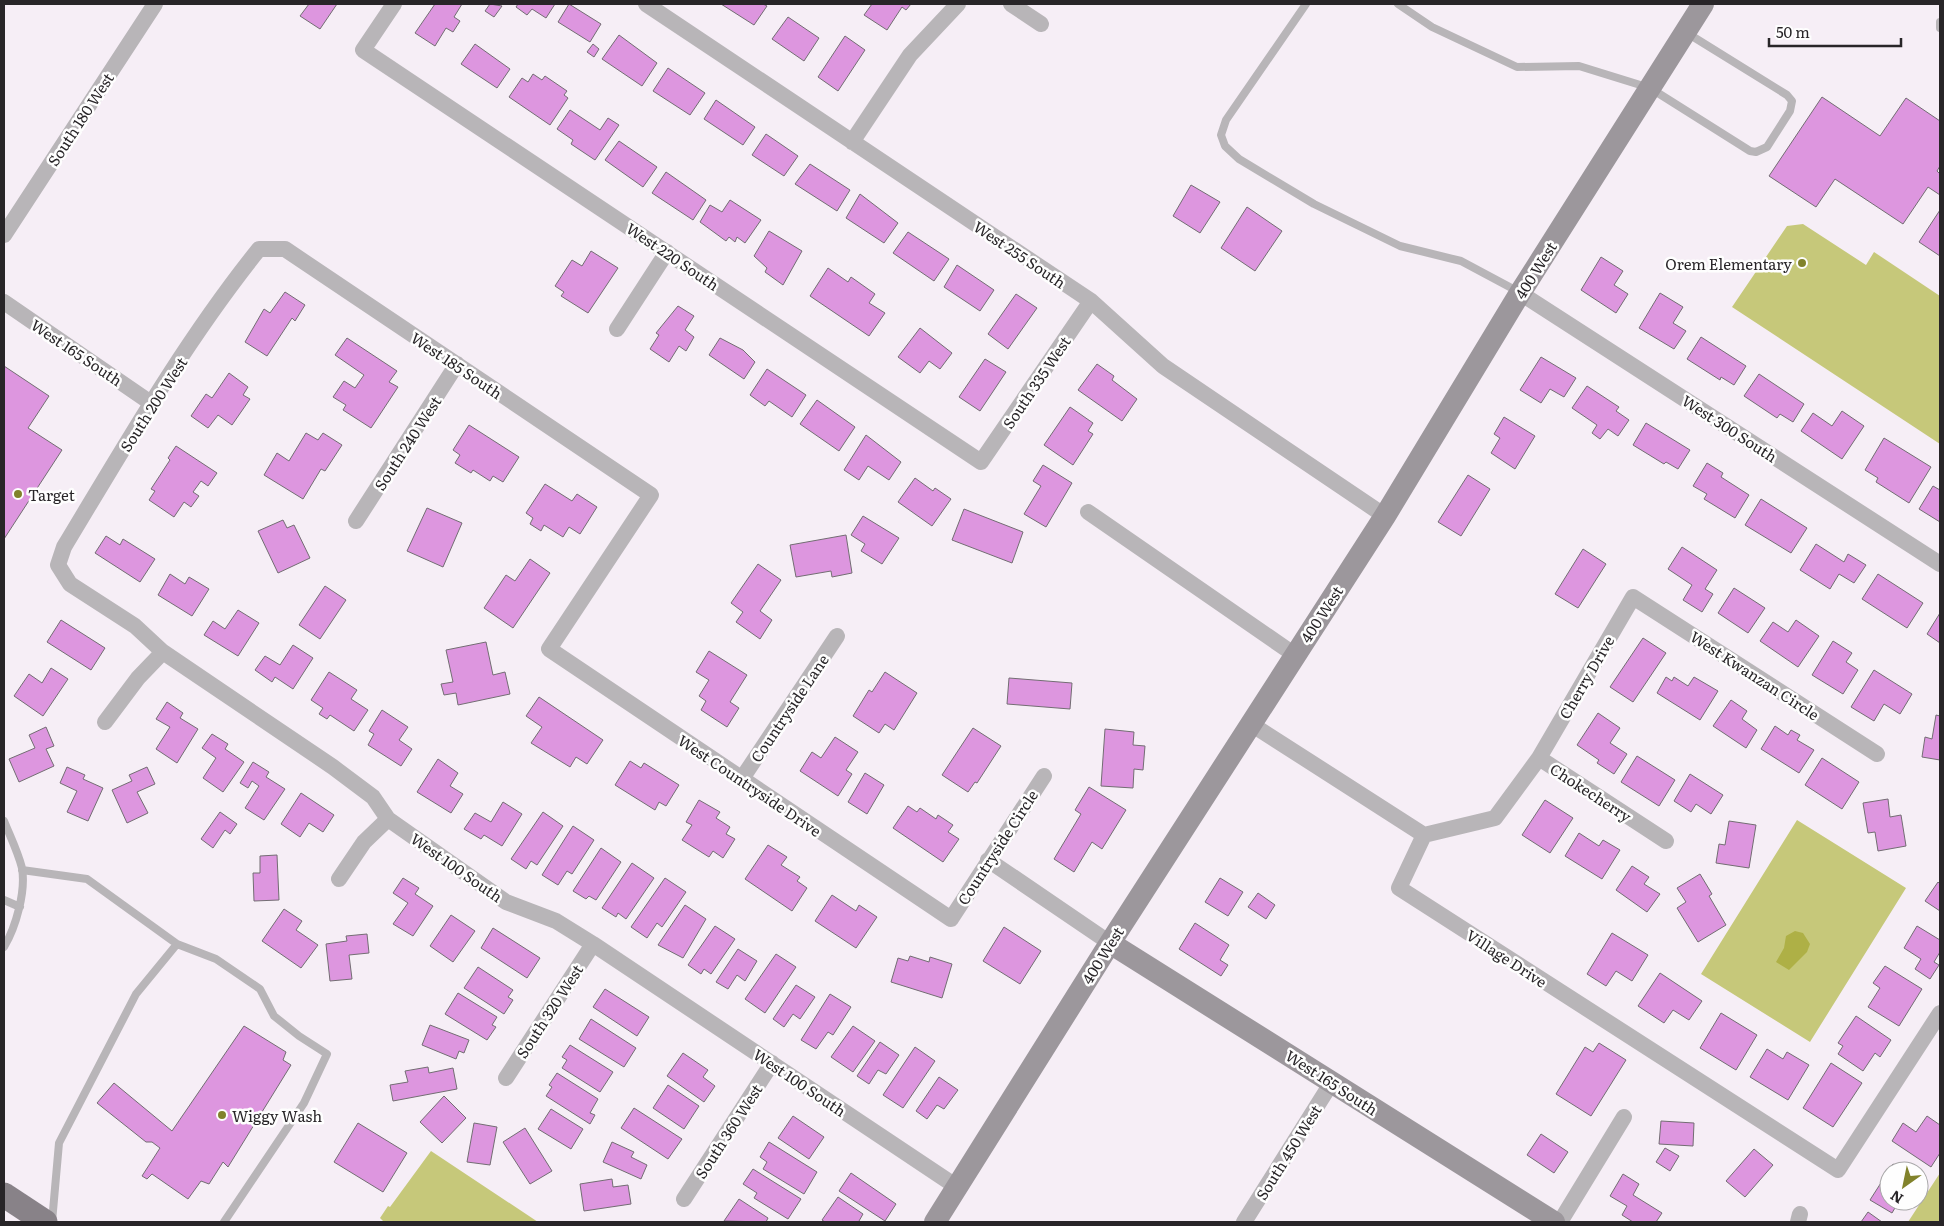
<svg xmlns="http://www.w3.org/2000/svg" width="1944" height="1226" viewBox="0 0 1944 1226" font-family="Literata,serif">
  <style>
    .green { fill: #c6c87a }
    .water { fill: #aeb046 }
    .building { fill: #dd96df; stroke: #736d73 }
    .lines { fill: none; stroke-linecap: round; stroke-linejoin: round }
    .lane { stroke: #b8b5b8; stroke-width: 8 }
    .street { stroke: #b8b5b8; stroke-width: 16 }
    .secondary { stroke: #9c979c; stroke-width: 22 }
    .primary { stroke: #888288; stroke-width: 25 }
    .poi-dot { fill: #81822b; stroke: #fefefe; stroke-width: 2 }
    .labels { text-anchor: middle; dominant-baseline: central; stroke-width: 5; stroke-linejoin: round; paint-order: stroke }
    .street-label { font-size: 15px; fill: #282528; stroke: #fefefe }
    .poi-label { font-size: 15px; fill: #282528; stroke: #fefefe; text-anchor: start }
  </style>
  <rect width="100%" height="100%" fill="#f6eef6"/>
  <path class="green" d="M1803,224L1866,265L1874,252L1940,296V444L1732,307L1787,226Z
    M1797,820L1906,888L1810,1042L1701,974Z
    M431,1151L538,1222H384L380,1218L388,1206L390,1207Z
    M1940,1173V1222H1908Z"/>
  <path class="water" d="M1795,931L1803,933L1810,944L1807,952L1789,970L1776,962L1784,948L1786,936Z"/>
  <path class="building" d="M309,4H337L320,29L300,16Z
    M435,4H462L454,17L460,21L453,32L446,28L435,46L415,33Z
    M490,4L502,6L494,17L485,11Z
    M518,4H555L546,18L532,9L527,15L516,7Z
    M569,4L601,24L590,42L558,22Z
    M721,4H763L767,6L754,25Z
    M872,4H911L906,10L902,7L887,30L864,15Z
    M788,17L819,38L804,61L772,39Z
    M619,35L657,63L642,86L602,59Z
    M845,36L865,50L838,91L818,77Z
    M475,44L510,69L497,88L461,64Z
    M593,44L599,49L594,57L587,52Z
    M668,68L705,93L690,115L653,91Z
    M533,74L542,80L545,76L567,91L564,95L568,98L550,125L509,97L522,78L528,82Z
    M1822,97L1880,136L1906,98L1940,121V166L1937,171L1940,174V195L1928,187L1903,224L1835,179L1816,207L1769,176Z
    M716,100L755,127L743,145L704,119Z
    M570,110L600,130L608,118L619,125L595,160L571,144L573,140L557,129Z
    M766,134L798,156L784,176L752,155Z
    M619,141L657,167L643,187L605,160Z
    M810,164L850,190L837,211L795,184Z
    M666,172L706,200L693,220L652,193Z
    M1191,185L1220,202L1200,233L1173,216Z
    M860,194L898,223L884,243L846,218Z
    M730,200L761,220L745,243L737,237L735,242L729,237L726,241L700,222L710,205L722,212Z
    M1247,207L1282,231L1255,271L1221,248Z
    M1940,210V256L1919,242Z
    M769,231L802,251L783,285L765,272L767,268L754,256Z
    M908,232L949,259L934,281L893,253Z
    M591,251L618,268L588,313L561,296L564,292L555,286L572,260L582,266Z
    M1601,257L1623,271L1614,285L1628,294L1616,313L1581,290Z
    M957,265L994,290L980,311L944,287Z
    M828,268L848,282L851,277L875,294L869,303L885,313L869,336L810,296Z
    M285,292L305,305L295,321L292,318L267,356L245,342L264,309L270,313Z
    M1660,293L1683,307L1673,323L1686,331L1674,349L1639,328Z
    M1016,294L1037,308L1008,349L988,334Z
    M678,306L694,316L685,330L694,337L686,351L679,346L669,362L650,349L659,335L656,333Z
    M920,328L952,353L940,369L929,361L920,373L898,357Z
    M1701,337L1746,366L1734,385L1721,377L1720,380L1687,359Z
    M347,338L397,371L389,382L398,387L371,428L343,410L346,405L333,397L344,381L355,388L364,375L335,355Z
    M720,338L743,350L755,362L744,379L709,355Z
    M1541,357L1576,378L1564,397L1550,389L1541,403L1520,390Z
    M985,359L1006,372L980,411L959,397Z
    M1097,364L1114,376L1112,380L1137,399L1122,421L1078,390Z
    M4,366L49,396L28,428L62,450L4,539Z
    M767,369L806,395L792,417L769,401L765,406L750,395Z
    M229,373L248,387L243,395L250,399L232,425L218,415L208,428L191,416L206,394L212,398Z
    M1759,374L1804,404L1793,422L1780,414L1777,418L1744,396Z
    M1587,386L1619,407L1616,411L1629,420L1618,436L1608,429L1600,439L1592,433L1597,425L1572,408Z
    M817,400L855,427L839,451L800,424Z
    M1070,407L1093,423L1088,431L1093,434L1073,465L1044,445Z
    M1842,411L1864,426L1842,459L1801,431L1813,413L1832,426Z
    M1504,417L1535,436L1515,469L1491,453L1500,438L1494,434Z
    M1646,423L1690,450L1678,469L1666,462L1664,464L1633,445Z
    M469,425L519,457L503,482L493,476L490,481L473,470L471,473L455,463L460,455L453,450Z
    M306,433L318,440L323,433L342,445L325,471L321,469L303,499L264,475L277,453L289,461Z
    M866,435L901,462L889,480L868,466L859,480L844,470Z
    M1884,438L1931,467L1909,503L1876,482L1878,478L1865,470Z
    M176,446L217,473L208,486L201,481L193,492L199,496L191,507L184,502L174,517L149,500L155,491L151,489L170,460L168,458Z
    M1707,463L1723,473L1721,477L1749,495L1735,518L1704,499L1707,494L1693,486Z
    M1043,465L1072,483L1046,527L1024,514L1041,486L1033,481Z
    M1468,475L1490,489L1461,536L1438,522Z
    M915,478L933,491L935,488L951,499L932,526L898,502Z
    M545,484L572,501L577,494L597,507L580,534L569,527L563,537L544,525L541,531L530,524L533,518L526,513Z
    M1933,486L1940,490V522L1919,509Z
    M1761,499L1807,528L1791,553L1745,525Z
    M427,508L462,523L443,567L407,551Z
    M964,509L1023,532L1012,563L952,540Z
    M863,516L899,538L882,564L861,551L865,544L851,535Z
    M283,520L287,528L294,525L310,558L278,573L258,531Z
    M846,535L852,573L832,577L831,571L796,577L790,545Z
    M106,536L120,545L123,539L155,559L140,582L95,553Z
    M1816,544L1844,562L1848,554L1866,565L1854,583L1839,574L1830,589L1800,570Z
    M1682,547L1717,570L1705,589L1713,594L1702,612L1683,600L1692,585L1668,569Z
    M1583,549L1606,564L1578,608L1555,594Z
    M530,559L550,573L513,628L484,608L506,575L515,581Z
    M758,564L781,580L760,611L772,620L760,639L736,622L743,612L731,603Z
    M170,574L185,584L189,577L209,589L192,616L158,595Z
    M1878,574L1923,603L1907,628L1862,599Z
    M325,586L346,600L320,639L299,625Z
    M1734,588L1765,608L1748,633L1718,613Z
    M238,610L259,623L238,656L204,635L213,621L225,629Z
    M1940,613V643L1927,634Z
    M61,620L105,648L91,670L47,642Z
    M1796,620L1819,636L1798,667L1760,641L1773,622L1788,632Z
    M1643,638L1666,653L1633,702L1610,687Z
    M1833,641L1852,653L1846,662L1858,670L1843,694L1812,675Z
    M486,642L493,675L505,672L510,694L458,705L456,693L444,695L441,684L453,682L446,650Z
    M293,645L313,658L293,689L275,677L272,682L255,670L265,656L280,665Z
    M709,651L747,675L730,702L739,708L727,727L701,710L706,701L699,696L709,680L696,672Z
    M51,668L68,679L43,716L14,696L29,674L42,683Z
    M1874,670L1912,694L1900,714L1884,704L1874,721L1851,707Z
    M329,672L357,690L351,699L368,710L354,731L330,715L327,719L319,714L323,708L311,700Z
    M885,672L917,693L894,730L885,724L879,733L853,716L869,690L872,692Z
    M1666,677L1672,681L1674,677L1688,686L1694,677L1718,691L1700,720L1657,693Z
    M1009,678L1072,683L1070,709L1007,704Z
    M539,697L603,740L587,764L576,757L570,767L531,743L542,727L526,716Z
    M1731,700L1747,711L1742,719L1757,730L1746,748L1713,726Z
    M167,702L183,713L180,718L198,729L177,763L156,749L170,727L156,719Z
    M382,710L408,727L399,740L412,749L401,766L368,745L374,734L369,731Z
    M1598,713L1620,728L1610,743L1627,754L1614,774L1597,763L1599,760L1577,745Z
    M1936,715L1940,716V760L1922,757L1925,737L1932,739Z
    M1775,726L1788,735L1791,730L1800,735L1797,740L1814,750L1799,773L1761,749Z
    M46,727L54,746L46,749L54,766L19,782L9,759L35,748L29,735Z
    M973,728L1001,746L977,783L975,782L968,792L942,775Z
    M1105,729L1134,732L1133,745L1145,746L1143,770L1134,769L1133,788L1101,786Z
    M212,734L228,744L225,749L244,762L223,792L203,778L216,758L202,748Z
    M835,737L858,752L846,770L852,774L838,796L800,771L812,752L821,758Z
    M1637,756L1675,780L1659,806L1621,782Z
    M1822,758L1859,782L1842,809L1805,785Z
    M438,759L458,773L450,786L463,794L451,813L417,792Z
    M630,761L641,768L644,763L679,785L666,806L659,802L655,810L615,785Z
    M253,762L269,772L266,777L285,789L264,820L245,808L259,786L252,781L248,788L240,783Z
    M67,767L85,775L83,779L103,788L88,821L67,812L77,791L60,783Z
    M147,767L155,784L137,792L148,813L127,823L112,790L132,781L129,775Z
    M865,773L884,785L867,814L848,802Z
    M1690,774L1723,795L1711,814L1696,804L1691,812L1674,801Z
    M1089,787L1126,810L1102,849L1092,842L1074,872L1054,859L1081,814L1075,810Z
    M301,793L334,815L323,832L309,823L300,837L281,824Z
    M1888,799L1890,817L1901,815L1906,846L1878,851L1875,832L1868,833L1863,803Z
    M699,800L720,812L716,818L730,827L726,834L735,839L723,858L713,851L709,857L682,840L692,825L686,822Z
    M1545,800L1573,818L1550,853L1522,835Z
    M503,802L522,814L502,846L484,835L481,839L464,829L475,813L491,822Z
    M908,806L917,812L920,808L936,819L938,815L953,825L948,832L959,839L943,862L893,828Z
    M220,812L237,824L230,834L225,830L213,848L201,839Z
    M543,812L563,826L537,865L531,861L526,869L511,859Z
    M1729,821L1756,825L1749,868L1716,863L1719,844L1725,845Z
    M573,826L594,840L572,874L567,871L558,885L542,875Z
    M1579,833L1599,846L1603,840L1620,850L1602,879L1565,856Z
    M768,845L787,857L781,865L800,877L797,881L807,888L792,911L745,879Z
    M601,848L621,862L596,900L589,896L586,899L573,891Z
    M277,855L279,900L254,901L253,873H260V856Z
    M632,863L654,878L626,919L618,913L616,917L602,908Z
    M1632,866L1649,877L1644,884L1660,894L1647,912L1616,890Z
    M1700,874L1712,894L1709,896L1726,925L1698,942L1677,908L1686,902L1677,888Z
    M403,878L419,888L415,894L433,906L413,936L393,924L408,903L393,893Z
    M665,878L686,892L662,927L657,923L647,938L631,927Z
    M1220,878L1243,892L1228,916L1205,902Z
    M1938,882L1940,884V911L1925,901Z
    M1258,893L1275,905L1266,919L1248,907Z
    M832,895L856,911L859,905L877,917L856,948L815,921Z
    M685,905L706,919L683,958L658,945Z
    M284,909L302,921L296,930L318,945L301,968L262,941Z
    M451,915L475,931L453,962L430,946Z
    M1195,923L1229,945L1220,960L1228,965L1221,976L1179,949Z
    M715,926L735,939L711,974L704,969L701,974L688,965Z
    M1917,926L1940,940V952L1934,962L1939,965L1930,979L1915,969L1921,959L1904,948Z
    M1004,927L1041,951L1020,984L983,961Z
    M493,928L540,958L527,978L481,948Z
    M1612,933L1648,955L1632,981L1616,971L1606,986L1587,974Z
    M367,934L369,953L349,955L352,979L330,981L326,944L347,941L346,936Z
    M738,949L757,961L745,981L737,975L728,989L716,982Z
    M776,954L796,967L765,1013L745,999Z
    M910,956L929,962L930,957L952,964L942,998L891,982L898,958L908,961Z
    M1885,966L1922,989L1899,1026L1868,1007L1880,988L1873,983Z
    M478,967L513,990L508,997L513,1000L504,1014L464,988Z
    M1660,973L1702,1001L1689,1020L1673,1010L1664,1023L1638,1006Z
    M796,985L815,997L800,1019L793,1014L784,1027L773,1019Z
    M605,989L649,1017L637,1036L593,1007Z
    M458,993L497,1017L492,1025L496,1027L487,1040L445,1014Z
    M830,994L851,1007L833,1035L828,1032L816,1049L801,1040Z
    M1721,1013L1757,1035L1736,1070L1700,1048Z
    M1856,1016L1891,1040L1880,1057L1875,1053L1863,1071L1838,1054L1843,1046L1838,1043Z
    M591,1019L636,1048L624,1067L579,1039Z
    M430,1025L469,1040L464,1053L459,1051L456,1059L422,1045Z
    M244,1026L286,1052L283,1060L291,1065L228,1167L223,1162L209,1184L201,1181L188,1199L152,1174L147,1179L142,1176L160,1148L152,1142H146L97,1103L114,1083L172,1131Z
    M853,1026L875,1041L853,1072L831,1057Z
    M880,1042L899,1055L886,1074L878,1070L869,1084L857,1076Z
    M1599,1043L1626,1060L1591,1116L1556,1094L1585,1047L1593,1052Z
    M570,1045L613,1072L600,1092L562,1068L567,1060L562,1057Z
    M915,1047L935,1061L903,1108L883,1095Z
    M1767,1049L1783,1059L1787,1052L1809,1065L1788,1100L1750,1077Z
    M683,1053L708,1070L703,1077L715,1086L704,1102L667,1076Z
    M1831,1063L1862,1083L1833,1127L1803,1108Z
    M428,1067L429,1073L453,1068L457,1089L393,1101L390,1085L408,1082L405,1071Z
    M557,1073L598,1099L590,1113L595,1115L590,1124L546,1096L552,1087L549,1085Z
    M939,1077L958,1090L944,1109L937,1105L927,1119L916,1111Z
    M668,1085L699,1106L684,1129L653,1108Z
    M444,1096L466,1118L442,1143L420,1122Z
    M634,1108L682,1139L668,1159L621,1128Z
    M551,1109L583,1129L571,1149L538,1129Z
    M793,1116L824,1137L809,1159L778,1138Z
    M1927,1116L1940,1125V1153L1931,1167L1892,1141L1903,1123L1916,1132Z
    M1661,1121L1694,1123L1693,1146L1659,1144Z
    M358,1123L407,1153L383,1192L334,1162Z
    M474,1123L497,1127L490,1165L467,1162Z
    M525,1128L552,1171L530,1184L503,1142Z
    M1541,1134L1568,1152L1554,1173L1527,1155Z
    M612,1142L634,1152L631,1157L647,1165L641,1179L603,1162Z
    M769,1142L817,1172L804,1194L763,1169L767,1162L760,1157Z
    M1665,1148L1679,1156L1670,1171L1656,1162Z
    M1754,1149L1773,1165L1745,1197L1726,1181Z
    M1893,1164L1904,1171H1889V1201H1899L1892,1213L1870,1200Z
    M753,1169L801,1199L788,1219L754,1198L757,1193L743,1184Z
    M851,1173L896,1204L885,1221L839,1191Z
    M1623,1174L1639,1184L1633,1195L1662,1213L1656,1222H1633L1622,1215L1627,1206L1610,1196Z
    M612,1179L613,1187L628,1185L631,1204L584,1211L580,1184Z
    M838,1197L863,1214L859,1221L860,1222H825L822,1220Z
    M739,1199L768,1218L766,1222L724,1221Z
    M1868,1212L1882,1222H1861Z"/>
  <g class="lines">
    <path class="lane" d="M1306,4L1226,120L1221,135L1225,146L1239,159L1314,204L1400,246L1461,261L1519,292
      M1398,4L1432,27L1517,67L1579,66L1650,88L1750,151L1756,152L1767,147L1790,111L1792,101L1787,95L1687,33
      M1940,22V28
      M4,821C10,836 18,852 22,868C26,891 16,927 4,947
      M22,870L87,879L177,944
      M4,900L20,907
      M52,1222L59,1143L136,994L177,944L216,959L260,989L274,1016L299,1036L327,1054L304,1103L224,1222"/>
    <path class="street" d="M394,4L363,50L981,462L1091,301
      M646,4L1091,301L1163,366L1385,516
      M1011,4L1041,24
      M852,142L910,55L958,4
      M4,235L155,4
      M1520,293L1940,564
      M4,302L151,403
      M617,329L667,252
      M1088,512L1295,655
      M356,521L457,364
      M105,722L138,678L163,652
      M1251,724L1424,835
      M1539,758L1666,841
      M741,780L837,636
      M1424,835L1399,888L1838,1170L1940,1013
      M1424,835L1495,818L1539,758L1633,597L1877,754
      M988,860L1110,943
      M339,879L364,842L388,819
      M506,1078L593,944
      M957,1187L593,944L556,921L506,902L388,819L373,797L333,767L163,652L135,626L70,584L58,565L64,547C125,446 185,341 259,249H285L651,495L549,649L951,919L1044,776
      M684,1199L772,1063
      M1244,1222L1332,1082
      M1560,1222L1624,1117
      M1798,1222L1800,1214"/>
    <path class="secondary" d="M1110,943L1554,1222
      M935,1222L1110,943L1385,516L1520,293L1703,4"/>
    <path class="primary" d="M4,1195L45,1222"/>
  </g>
  <g class="poi-dot">
    <circle cx="1802" cy="263" r="5"/>
    <circle cx="18" cy="494" r="5"/>
    <circle cx="222" cy="1115" r="5"/>
  </g>
  <g class="labels">
    <g class="street-label">
      <text transform="translate(80 119) rotate(-57)">South 180 West</text>
      <text transform="translate(1020 254) rotate(34)">West 255 South</text>
      <text transform="translate(673 256) rotate(34)">West 220 South</text>
      <text transform="translate(1535 270) rotate(-58)">400 West</text>
      <text transform="translate(77 352) rotate(34)">West 165 South</text>
      <text transform="translate(457 365) rotate(34)">West 185 South</text>
      <text transform="translate(1036 382) rotate(-56)">South 335 West</text>
      <text transform="translate(153 404) rotate(-57)">South 200 West</text>
      <text transform="translate(1730 428) rotate(33)">West 300 South</text>
      <text transform="translate(407 443) rotate(-57)">South 240 West</text>
      <text transform="translate(1321 614) rotate(-57)">400 West</text>
      <text transform="translate(1755 675) rotate(33)">West Kwanzan Circle</text>
      <text transform="translate(1586 677) rotate(-60)">Cherry Drive</text>
      <text transform="translate(789 708) rotate(-56)">Countryside Lane</text>
      <text transform="translate(750 785) rotate(34)">West Countryside Drive</text>
      <text transform="translate(1591 792) rotate(33)">Chokecherry</text>
      <text transform="translate(997 847) rotate(-57)">Countryside Circle</text>
      <text transform="translate(457 867) rotate(35)">West 100 South</text>
      <text transform="translate(1102 955) rotate(-58)">400 West</text>
      <text transform="translate(1507 958) rotate(33)">Village Drive</text>
      <text transform="translate(549 1011) rotate(-57)">South 320 West</text>
      <text transform="translate(800 1082) rotate(34)">West 100 South</text>
      <text transform="translate(1332 1082) rotate(33)">West 165 South</text>
      <text transform="translate(728 1131) rotate(-57)">South 360 West</text>
      <text transform="translate(1288 1152) rotate(-58)">South 450 West</text>
    </g>
    <g class="poi-label">
      <text x="1792" y="263" text-anchor="end">Orem Elementary</text>
      <text x="28" y="494">Target</text>
      <text x="232" y="1115">Wiggy Wash</text>
    </g>
  </g>
  <rect width="1944" height="1226" fill="none" stroke="#282528" stroke-width="10"/>
  <g transform="translate(1904 1186) rotate(213)"><circle r="24" fill="#fefefe" stroke="#a8a7a8"/>
  <path d="M0-4L9 19L0 12L-9 19Z" fill="#81822b"/>
  <text y="-8" font-size="14" font-weight="bold" text-anchor="middle" fill="#282528">N</text>
  </g>
  <path d="M1769 38v8h132v-8" fill="none" stroke="#282528" stroke-width="2.5"/>
  <text x="1776" y="38" font-size="15" fill="#282528" stroke="#fefefe" stroke-width="4" paint-order="stroke">50 m</text>
</svg>
